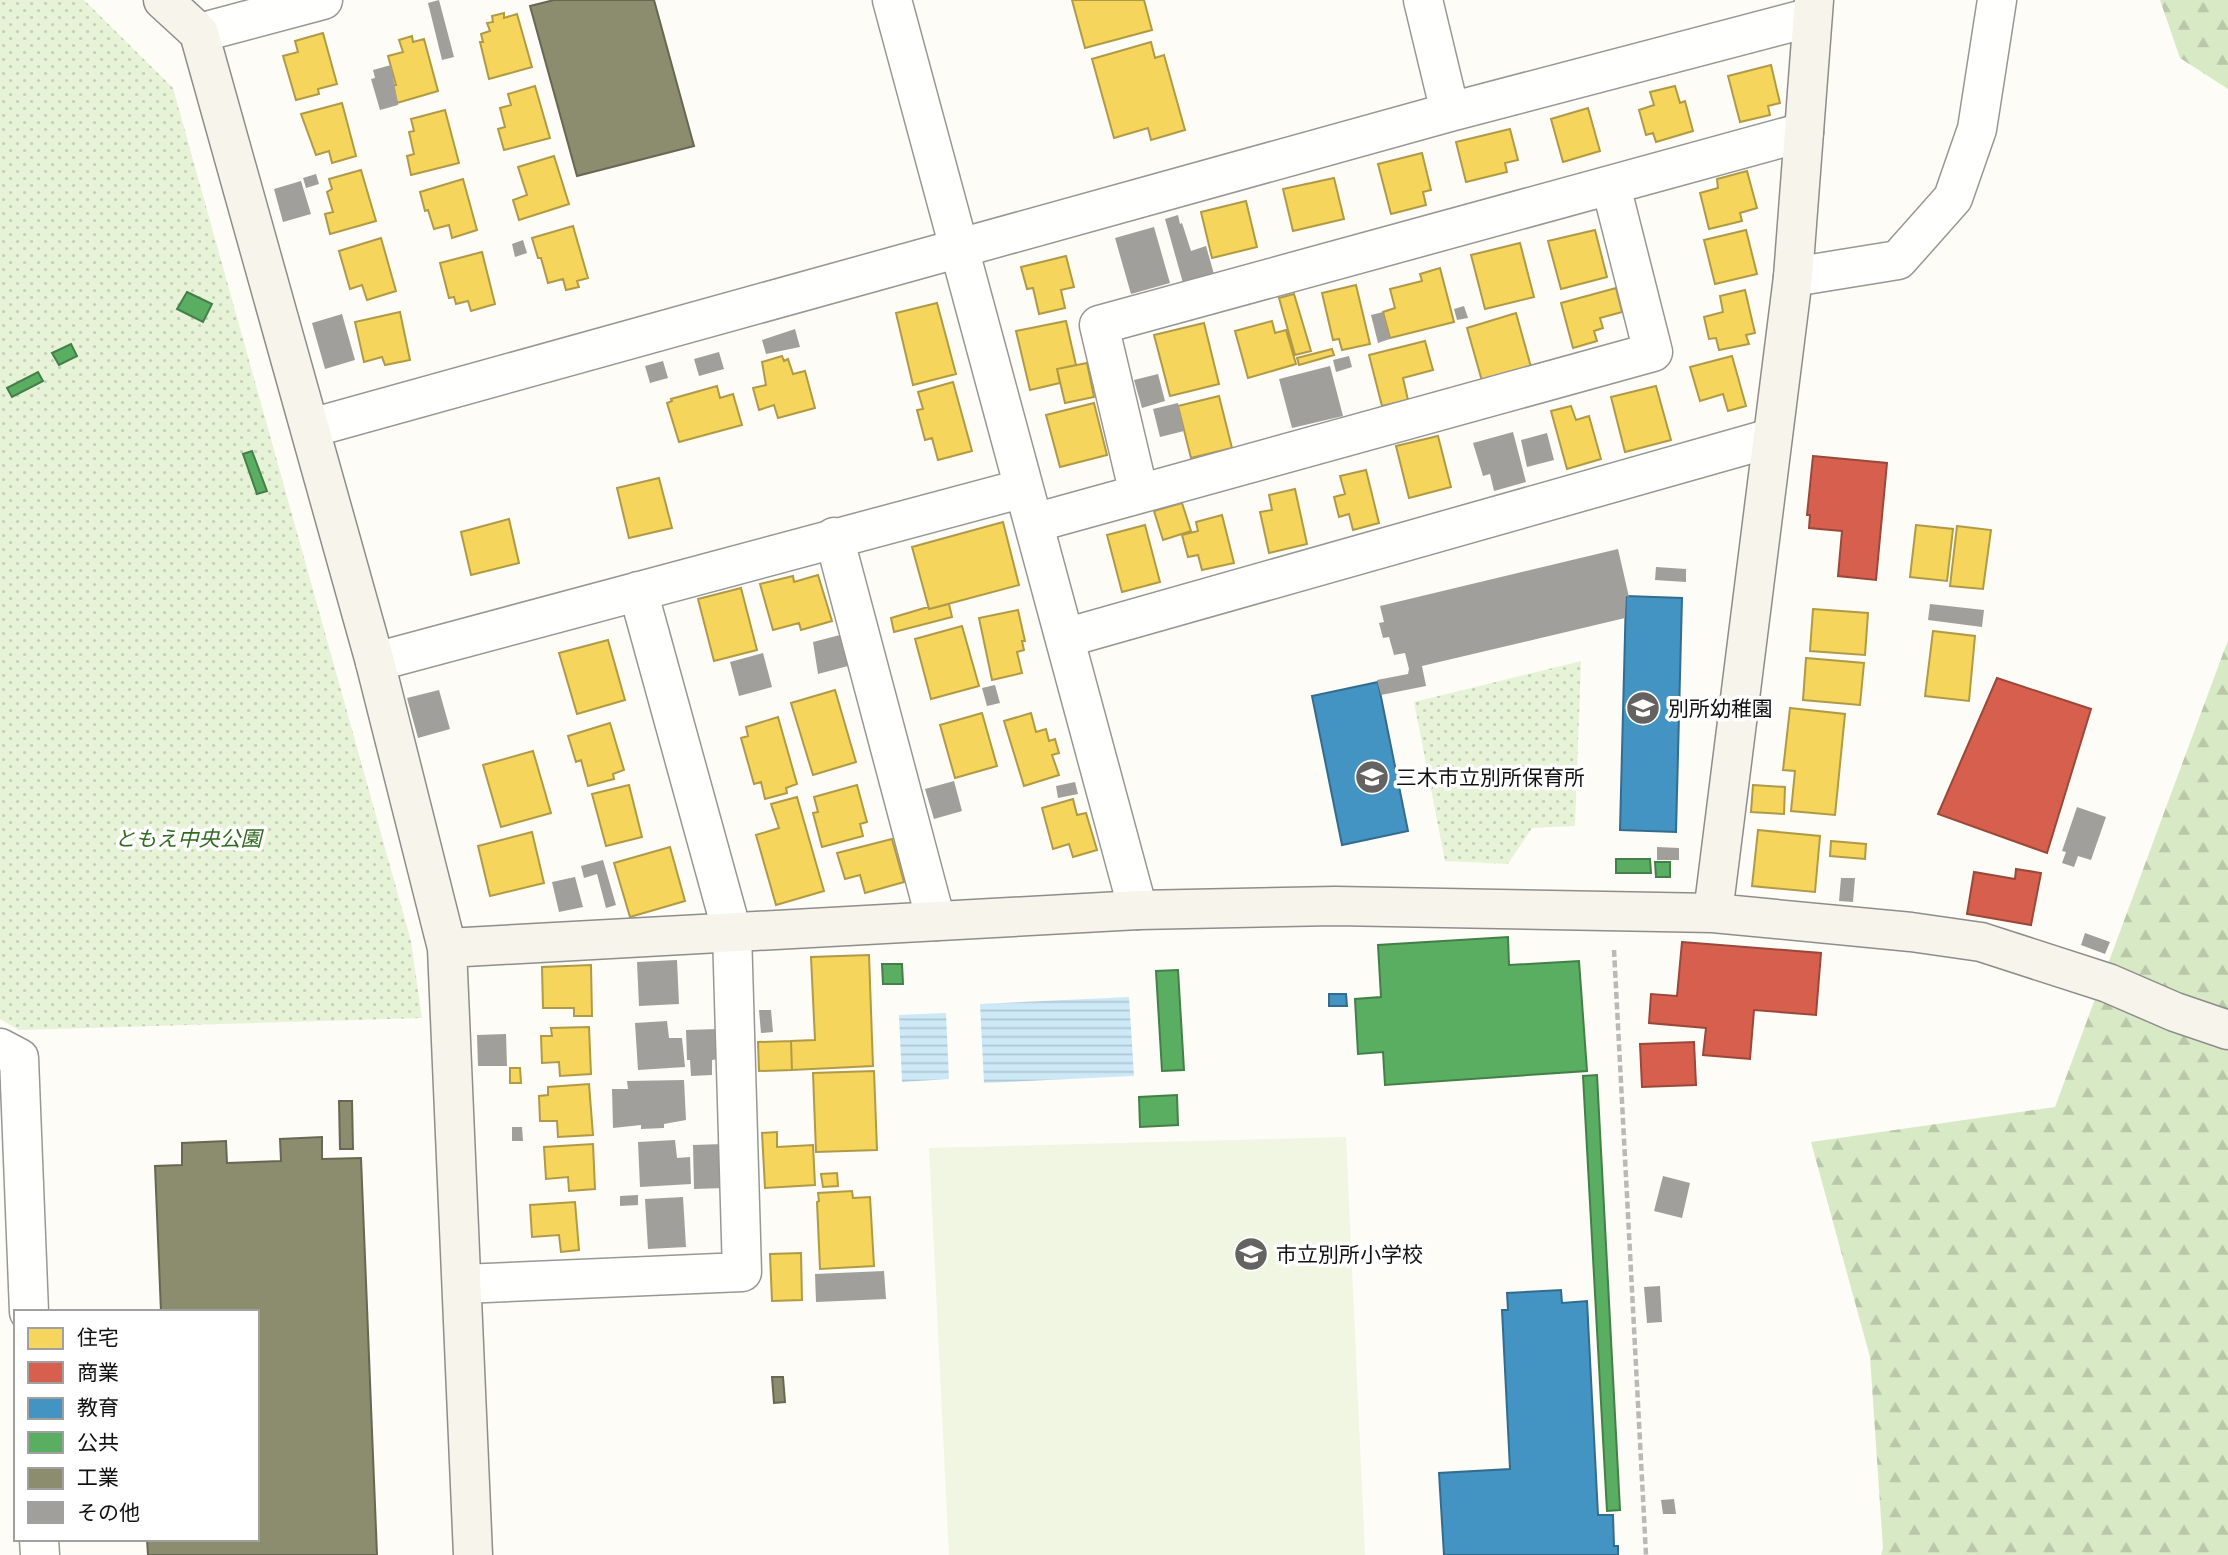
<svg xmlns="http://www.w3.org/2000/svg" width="2228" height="1555" viewBox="0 0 2228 1555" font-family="Merriweather,'Noto Sans JP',serif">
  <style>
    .grass { fill: url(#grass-dots) }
    .forest { fill: url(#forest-firs) }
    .pitch { fill: #f0f6e1 }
    .water { fill: url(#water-rules) }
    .homes { fill: #f6d55c; stroke: #b19a46; stroke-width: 2 }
    .shops { fill: #d6604d; stroke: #9b483b; stroke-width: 2 }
    .schools { fill: #4393c3; stroke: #346c8e; stroke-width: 2 }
    .public { fill: #5aae61; stroke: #447f49; stroke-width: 2 }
    .industry { fill: #8c8c6e; stroke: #676752; stroke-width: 2 }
    .building { fill: #a19f9c }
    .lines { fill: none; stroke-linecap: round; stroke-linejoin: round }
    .street-casing { stroke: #979795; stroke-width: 41 }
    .secondary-casing { stroke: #8e8d8b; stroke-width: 41 }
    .path { stroke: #b9b9b8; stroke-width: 4.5; stroke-dasharray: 7 3.5; stroke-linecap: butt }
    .street { stroke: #fffffe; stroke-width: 38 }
    .secondary { stroke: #f6f4eb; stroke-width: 38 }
    .labels { text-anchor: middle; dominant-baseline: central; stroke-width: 7; stroke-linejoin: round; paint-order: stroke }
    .poi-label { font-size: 21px; fill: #111; stroke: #fff; text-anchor: start }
    .park-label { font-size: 21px; font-style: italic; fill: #2f6b1f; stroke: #fff }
  </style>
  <defs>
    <pattern id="grass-dots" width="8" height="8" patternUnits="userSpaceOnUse" patternTransform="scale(1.75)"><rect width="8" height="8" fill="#e7f3d7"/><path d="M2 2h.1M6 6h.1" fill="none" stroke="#c5cfb8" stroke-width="1.8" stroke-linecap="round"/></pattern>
    <pattern id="forest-firs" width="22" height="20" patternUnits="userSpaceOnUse" patternTransform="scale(1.75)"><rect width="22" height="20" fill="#d8eac5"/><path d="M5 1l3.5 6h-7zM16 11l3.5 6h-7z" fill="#b8c8a8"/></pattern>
    <pattern id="water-rules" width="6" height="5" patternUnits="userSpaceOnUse" patternTransform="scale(1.75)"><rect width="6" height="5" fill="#cde8f7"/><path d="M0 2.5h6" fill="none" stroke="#afc6d3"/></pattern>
  </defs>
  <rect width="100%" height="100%" fill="#fdfcf7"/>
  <path class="grass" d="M0,0H84L173,88L411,941L422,1018L19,1030L0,1019Z
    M1581,661L1575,826L1532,828L1508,864L1445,861L1414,702Z"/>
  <path class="forest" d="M2160,0H2228V89L2180,58Z
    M2228,640V1555H1881L1883,1548L1870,1357L1811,1142L2055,1107Z"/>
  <path class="pitch" d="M1346,1137L1365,1555H949L929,1148Z"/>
  <path class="water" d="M1129,997L1134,1076L984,1083L980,1004Z
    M946,1013L949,1079L902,1082L899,1015Z"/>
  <path class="homes" d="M1072,0H1144L1152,30L1085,48Z
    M504,13V18L517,14L532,67L489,79L480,42H483L481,34L490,31L487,23L493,22L492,16Z
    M323,33L337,84L318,89L319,94L296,100L283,56L298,52L295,41Z
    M412,36L413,42L424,39L438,91L397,103L393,85H396L388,56L403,52L399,40Z
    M1151,42L1155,58L1164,55L1185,130L1151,140L1148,128L1114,138L1092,59Z
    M1771,65L1780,103L1768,106L1770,115L1740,122L1728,76Z
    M535,86L550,138L504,150L498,129L505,127L500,108L511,105L508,94Z
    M1675,86L1680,103L1685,101L1693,131L1656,142L1653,133L1646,135L1639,110L1654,105L1650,92Z
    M342,103L356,156L332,163L329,151L316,155L301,114Z
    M1588,108L1600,151L1563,162L1551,119Z
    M445,110L459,163L411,175L407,156L414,154L409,132L414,131L411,119Z
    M1510,129L1518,160L1505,163L1507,172L1466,182L1456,142Z
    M1422,153L1431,190L1423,192L1426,205L1391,214L1378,164Z
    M554,156L569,204L519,220L513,200L527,195L518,167Z
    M361,170L376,221L330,234L325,214L333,212L327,192L332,189L329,179Z
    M1747,171L1757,208L1740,213L1742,221L1709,229L1700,193L1718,188L1717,179Z
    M1334,178L1344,219L1293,231L1283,189Z
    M463,179L477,230L452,238L449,225L434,229L428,210L425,211L420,192Z
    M1246,201L1257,247L1212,258L1201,212Z
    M573,226L588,278L577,281L579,287L566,290L563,279L548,283L541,258H538L532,238Z
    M1595,230L1607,277L1561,289L1548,241Z
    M1746,230L1757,274L1715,284L1704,240Z
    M381,238L396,291L367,300L362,285L350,289L339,251Z
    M1520,243L1534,297L1485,309L1471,255Z
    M482,252L495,304L471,311L468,301L456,304L454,297L449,298L440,263Z
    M1066,256L1074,287L1061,290L1065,308L1039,314L1033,288L1027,289L1021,267Z
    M1440,268L1454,322L1390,338L1383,312L1395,308L1390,289L1422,281L1420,274Z
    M1356,285L1370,344L1342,350L1339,339L1333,340L1322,293Z
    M1616,288L1622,312L1600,318L1603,328L1594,331L1597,341L1573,348L1561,303Z
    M1745,290L1755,333L1746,335L1749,344L1719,350L1716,338L1709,339L1704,317L1723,312L1720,296Z
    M1294,294L1311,351L1295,355L1279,298Z
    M937,303L956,374L913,385L896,313Z
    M400,312L410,360L385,365L382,357L364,362L355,322Z
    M1516,313L1531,367L1482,381L1467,328Z
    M1066,321L1076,365L1057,369L1060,383L1030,390L1016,331Z
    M1272,321L1275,333L1286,330L1296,364L1248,378L1235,331Z
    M1204,323L1219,384L1170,396L1154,335Z
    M1425,341L1433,370L1403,378L1408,400L1382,406L1369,355Z
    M1332,349L1334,355L1299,365L1297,358Z
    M782,356L784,361L788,359L793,374L805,371L815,408L778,418L774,405L759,410L753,388L766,385L762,362Z
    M1732,356L1746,406L1728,411L1723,394L1700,401L1690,367Z
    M1087,363L1094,397L1065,403L1057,369Z
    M953,382L972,451L938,460L932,438L925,440L917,410L923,409L918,392Z
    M717,386L720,398L733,394L742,425L679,442L667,403L672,401L671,399Z
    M1656,386L1671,440L1625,452L1611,397Z
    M1219,396L1232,448L1191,458L1178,406Z
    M1094,403L1107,455L1060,467L1046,415Z
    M1571,406L1576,420L1589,416L1601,459L1567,469L1551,411Z
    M1438,436L1451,487L1409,498L1396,446Z
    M1366,470L1379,523L1353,530L1349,514L1339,517L1334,497L1345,494L1340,476Z
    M659,478L672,528L629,538L617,488Z
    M1295,489L1307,544L1269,553L1260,512L1272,510L1269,495Z
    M1182,503L1191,531L1163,540L1154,511Z
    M1222,515L1234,563L1202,570L1198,555L1188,557L1182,535L1198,531L1196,522Z
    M509,519L519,563L471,575L461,532Z
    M1003,522L1019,585L929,609L912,547Z
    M1145,525L1160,582L1122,592L1107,535Z
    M1916,525L1953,529L1947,581L1910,577Z
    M1957,526L1991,530L1983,589L1950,586Z
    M818,575L832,621L801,630L799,623L773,630L760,584L793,576L794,582Z
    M741,588L757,650L714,661L698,599Z
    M949,604L952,617L894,632L891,618L928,607L929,609Z
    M1813,609L1868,613L1865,655L1810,651Z
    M1018,610L1025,641H1022L1024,650L1017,652L1022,673L992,680L979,618Z
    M962,626L979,686L931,699L915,639Z
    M1933,631L1975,636L1969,701L1925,696Z
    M608,640L625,700L577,714L559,653Z
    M1806,658L1864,663L1860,705L1803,700Z
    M835,690L856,762L813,775L791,703Z
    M1790,708L1845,714L1835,815L1791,811L1795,771L1783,770Z
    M982,713L997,766L955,778L940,725Z
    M1031,713L1036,732L1046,729L1049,741L1055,739L1059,753L1052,755L1059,775L1024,786L1004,721Z
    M778,717L797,784L786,788L787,793L765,799L761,782L754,784L741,738L748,736L746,727Z
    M610,723L624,770L613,774L614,779L588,786L581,760L576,762L568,736Z
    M533,751L551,813L501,827L483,765Z
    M629,785L642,837L606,846L592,794Z
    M857,785L867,822L860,824L863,836L822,847L813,813L818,812L814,797Z
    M1753,785L1785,787L1784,814L1751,812Z
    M797,797L824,891L776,905L756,835L779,828L771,804Z
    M1073,799L1077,815L1086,813L1097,850L1073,857L1069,844L1053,849L1042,808Z
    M1758,830L1820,836L1815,892L1752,886Z
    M532,832L544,883L490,896L478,846Z
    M892,839L904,882L865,893L860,875L845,879L837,853Z
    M1831,841L1866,844L1865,859L1830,856Z
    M670,847L685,901L630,917L614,863Z
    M869,955L873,1066L792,1070L791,1041L815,1040L811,957Z
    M591,965L592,1016H574V1008H543L542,967Z
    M589,1027L591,1074L560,1076L559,1062L542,1063L541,1036H552L551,1028Z
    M791,1041L792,1070L759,1071L758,1042Z
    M510,1068H520L521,1083H510Z
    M874,1071L877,1150L816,1152L813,1073Z
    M589,1084L593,1135L558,1137L557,1121H540L539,1096L548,1095V1087Z
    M777,1132V1147L813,1145L815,1185L765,1188L762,1133Z
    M593,1144L595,1189L569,1191L568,1177L546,1179L544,1147Z
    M837,1173L838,1186L823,1187L821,1174Z
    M852,1191L853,1198L870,1197L874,1266L820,1269L817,1202L819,1201L818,1193Z
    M575,1202L579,1250L561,1252L559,1235L532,1237L530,1205Z
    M801,1253L802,1300L772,1301L770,1254Z"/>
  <path class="shops" d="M1813,456L1887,463L1876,580L1838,576L1842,531L1809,528L1810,515H1807Z
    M1997,678L2091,709L2047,853L1938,814Z
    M2016,869L2041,873L2031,925L1967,914L1974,872L2015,879Z
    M1682,942L1821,953L1816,1015L1754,1010L1750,1059L1703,1055L1706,1028L1649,1023L1651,994L1677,996Z
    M1694,1042L1696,1085L1642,1087L1640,1044Z"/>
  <path class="schools" d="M1626,596L1682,598L1676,832L1620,830Z
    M1378,682L1408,831L1342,845L1312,696Z
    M1329,994H1346L1347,1006H1329Z
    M1561,1290L1562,1303L1587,1301L1598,1515H1613L1614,1546H1618V1555H1444L1439,1473L1510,1469L1502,1310H1508L1507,1293Z"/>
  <path class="public" d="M187,292L212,304L203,322L177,309Z
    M71,344L77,356L59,365L52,353Z
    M38,372L43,381L12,397L7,388Z
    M252,451L267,491L257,494L243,454Z
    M1616,859H1650L1651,873H1616Z
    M1655,862H1670V877H1656Z
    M1508,937L1509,965L1579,961L1587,1071L1385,1085L1383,1052L1358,1054L1355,999L1381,997L1378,945Z
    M882,964H902L903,984H883Z
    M1178,970L1184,1070L1162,1071L1156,971Z
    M1597,1075L1620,1510L1607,1511L1583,1076Z
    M1177,1095L1178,1125L1140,1127L1139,1097Z"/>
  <path class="industry" d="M554,0H654L694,146L577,176L530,6Z
    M339,1101H352L353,1149H340Z
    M322,1137V1159L361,1158L377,1555H148L147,1539H257V1312H161L155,1166L182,1165V1143L226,1141L227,1163L281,1161L280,1139Z
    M772,1377H783L785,1402L774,1403Z"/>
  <path class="building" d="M439,0L454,57L442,60L428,3Z
    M391,65L398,105L380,110L371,79L375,78L373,70Z
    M316,174L319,184L306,188L303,178Z
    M301,181L311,214L283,222L274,189Z
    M1178,215L1180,224L1182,223L1191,251L1206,246L1214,274L1183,283L1165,219Z
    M1154,227L1170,283L1131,294L1115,238Z
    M523,240L527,253L515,257L512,244Z
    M1464,306L1468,318L1457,320L1454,309Z
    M1383,312L1390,339L1378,343L1371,315Z
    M342,314L355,360L325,369L312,323Z
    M795,329L800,347L766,354L762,340Z
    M719,352L724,369L699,376L694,359Z
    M1349,356L1352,367L1336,372L1333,360Z
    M663,361L668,378L650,383L645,366Z
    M1330,366L1343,416L1292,428L1279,379Z
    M1158,374L1165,401L1142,408L1134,380Z
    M1178,403L1184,431L1160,437L1153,409Z
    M1513,432L1526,482L1494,491L1490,474L1483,476L1473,443Z
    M1547,433L1554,460L1527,467L1521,440Z
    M1618,549L1629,597L1626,596L1625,618L1422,666L1426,686L1381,695L1377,680L1408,674L1409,669L1405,653L1394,655L1389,637L1383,638L1379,623L1384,622L1380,606Z
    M1656,567L1686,569V582L1655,580Z
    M1930,604L1984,610L1982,627L1928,620Z
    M840,635L848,666L818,674L813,642Z
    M763,653L772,687L739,696L730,662Z
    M995,685L1000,703L987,706L982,688Z
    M439,690L450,729L418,738L407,698Z
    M954,781L962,811L934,819L925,789Z
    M1075,782L1078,794L1058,798L1056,786Z
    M2077,807L2106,817L2091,860L2078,856L2074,867L2062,863L2066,852L2062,851Z
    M1657,847L1679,848V860H1657Z
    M603,860L616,905L606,908L597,874L584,878L581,866Z
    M575,877L583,907L559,912L552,882Z
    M1841,878H1855L1853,902L1839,901Z
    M2085,933L2110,942L2105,954L2081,945Z
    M677,960L679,1004L639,1006L637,962Z
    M759,1010H771L773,1032L761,1033Z
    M667,1021L669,1038H682L685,1067L638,1070L635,1023Z
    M717,1029L718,1059L712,1060V1075L691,1076L690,1060H687L686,1030Z
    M506,1034L507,1066H478L477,1035Z
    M684,1080L686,1120L664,1124V1128L641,1129V1125L613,1128L612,1089H628L627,1081Z
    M512,1127H522L523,1141H512Z
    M675,1140L677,1158L690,1157L691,1184L640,1187L638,1142Z
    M723,1144L725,1188L694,1189L693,1145Z
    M1663,1176L1690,1183L1682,1218L1654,1211Z
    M638,1195V1205L620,1206V1196Z
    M683,1197L686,1247L648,1249L645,1199Z
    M884,1271L886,1299L816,1302L815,1274Z
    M1660,1286L1662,1322L1647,1323L1644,1287Z
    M1674,1499L1676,1514H1663L1661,1500Z"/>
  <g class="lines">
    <g class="street-casing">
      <path id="street" d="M892,0L1138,910
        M1423,0L1450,112
        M199,33L323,0
        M1793,277L1898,260L1953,198L1977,129L1997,0
        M311,428L1450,112L1812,17
        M1139,494L1653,352L1611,186
        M1034,523L1139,494L1099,325L1804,132
        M834,537L936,921
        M1065,638L1771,438
        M375,662L1024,488
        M0,1048L19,1058L29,1312
        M462,1284L742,1272L732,932L638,591
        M39,1539L40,1555"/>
    </g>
    <g class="secondary-casing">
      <path id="secondary" d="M163,0L199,33L375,662L447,948L473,1555
        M1713,913L1793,277L1814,0
        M447,948L1138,910L1335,906L1713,913L1911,932L1981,942L2108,983L2175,1012L2228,1030"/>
    </g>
    <path class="path" d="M1614,950L1646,1555"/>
    <use href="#street" class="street"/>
    <use href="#secondary" class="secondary"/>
  </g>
  <defs>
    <g id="school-disc" transform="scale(1.75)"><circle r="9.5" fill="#646362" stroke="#fff"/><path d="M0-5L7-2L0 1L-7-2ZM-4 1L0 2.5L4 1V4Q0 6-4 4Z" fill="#fff"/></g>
  </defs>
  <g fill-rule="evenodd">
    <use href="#school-disc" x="1643" y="708"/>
    <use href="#school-disc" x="1372" y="777"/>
    <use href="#school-disc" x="1251" y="1254"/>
  </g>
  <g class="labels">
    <g class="poi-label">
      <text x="1668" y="708">別所幼稚園</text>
      <text x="1396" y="777">三木市立別所保育所</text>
      <text x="1276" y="1254">市立別所小学校</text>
    </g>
    <g class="park-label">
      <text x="188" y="838">ともえ中央公園</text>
    </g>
  </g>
  <rect x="14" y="1310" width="245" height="231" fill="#ffffff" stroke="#a0a0a0" stroke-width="2"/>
  <rect x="28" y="1328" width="35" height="21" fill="#f6d55c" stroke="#a0a0a0" stroke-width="2"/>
  <text x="77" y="1345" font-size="21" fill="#111111">住宅</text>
  <rect x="28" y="1362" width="35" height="21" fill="#d6604d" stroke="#a0a0a0" stroke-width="2"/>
  <text x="77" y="1380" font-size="21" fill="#111111">商業</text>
  <rect x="28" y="1398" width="35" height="21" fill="#4393c3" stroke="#a0a0a0" stroke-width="2"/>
  <text x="77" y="1415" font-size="21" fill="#111111">教育</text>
  <rect x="28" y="1432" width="35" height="21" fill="#5aae61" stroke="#a0a0a0" stroke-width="2"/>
  <text x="77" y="1450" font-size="21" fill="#111111">公共</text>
  <rect x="28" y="1468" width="35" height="21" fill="#8c8c6e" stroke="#a0a0a0" stroke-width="2"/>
  <text x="77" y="1485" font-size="21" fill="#111111">工業</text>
  <rect x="28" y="1502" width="35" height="21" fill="#a19f9c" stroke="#a0a0a0" stroke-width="2"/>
  <text x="77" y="1520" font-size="21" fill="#111111">その他</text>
</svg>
